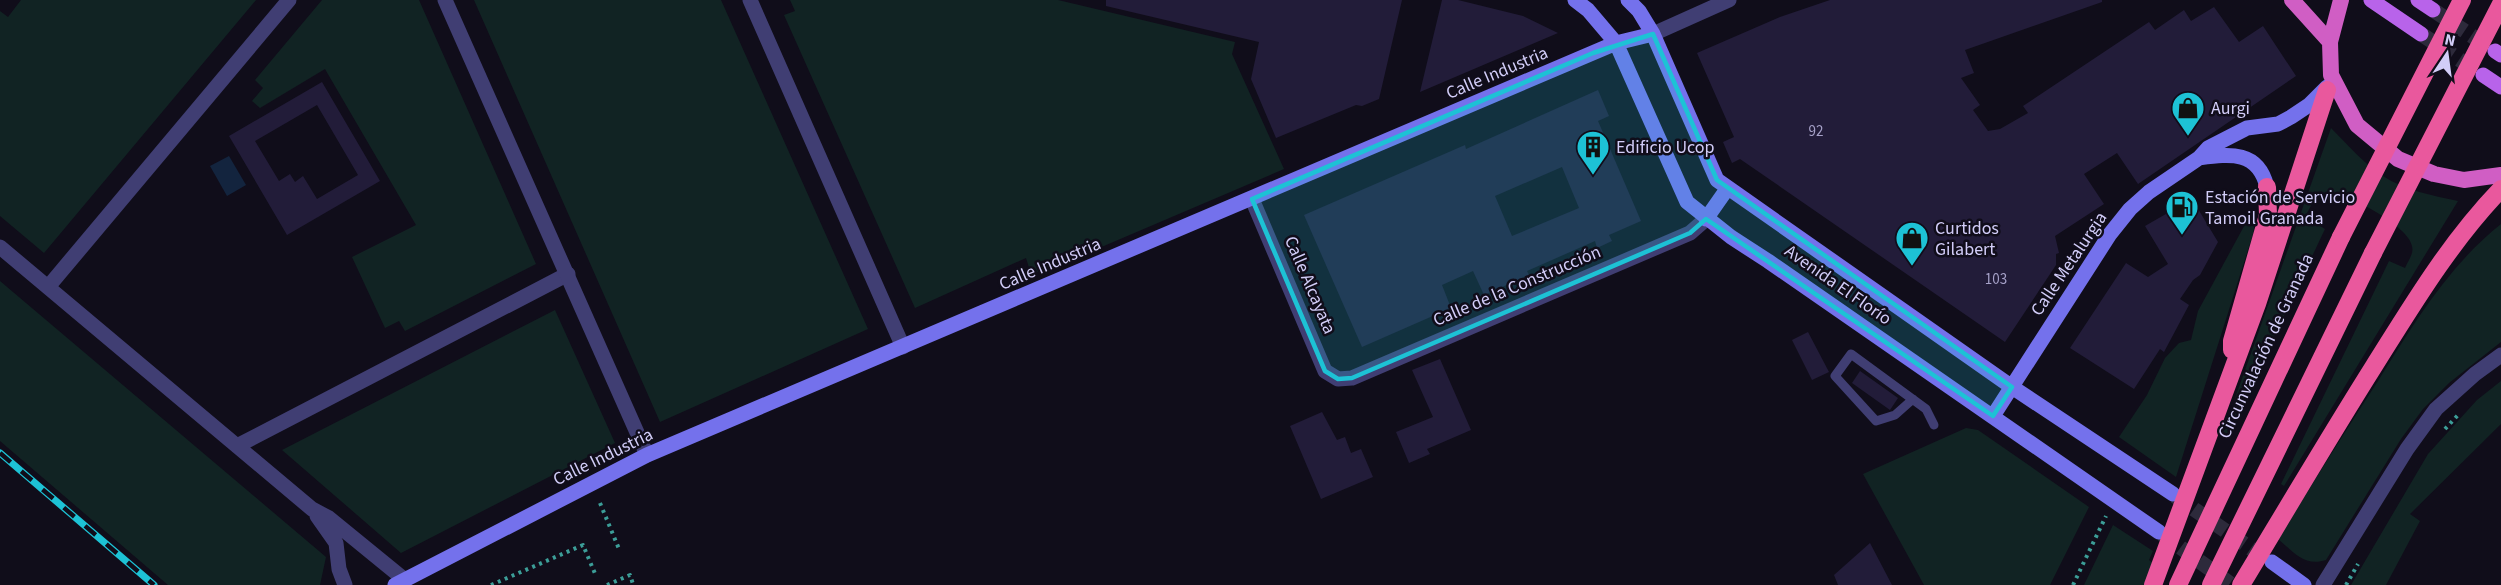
<svg xmlns="http://www.w3.org/2000/svg" width="2501" height="585" viewBox="0 0 2501 585" font-family="'Source Sans 3',sans-serif">
  <style>
    .green { fill: #112323 }
    .water { fill: #13243e }
    .building { fill: #221c39; fill-rule: evenodd }
    .lines { fill: none; stroke-linecap: round; stroke-linejoin: round }
    .secondary-tunnel { stroke: #2d2a3b; stroke-width: 15; stroke-dasharray: 15 8; stroke-linecap: butt }
    .primary-tunnel { stroke: #2d2a3b; stroke-width: 15; stroke-dasharray: 15 8; stroke-linecap: butt }
    .path { stroke: #3c9e98; stroke-width: 4; stroke-dasharray: 3 4.5; stroke-linecap: butt }
    .service { stroke: #403e73; stroke-width: 9 }
    .minor { stroke: #403e73; stroke-width: 15 }
    .tertiary { stroke: #403e73; stroke-width: 15 }
    .secondary { stroke: #7471ec; stroke-width: 15 }
    .primary { stroke: #b863ea; stroke-width: 15 }
    .trunk { stroke: #d05ec4; stroke-width: 16 }
    .motorway { stroke: #e9589d; stroke-width: 18 }
    .rail-casing { stroke: #1dc2d5; stroke-width: 7 }
    .rail { stroke: #100d1a; stroke-width: 4.5; stroke-dasharray: 14; stroke-linecap: butt }
    .motorway-bridge { stroke: #e9589d; stroke-width: 18 }
    .marked { fill: #1dc2d5; fill-opacity: 0.2; stroke: #1dc2d5; stroke-width: 4.5; stroke-linejoin: round }
    .labels { text-anchor: middle; dominant-baseline: central; stroke-width: 5; stroke-linejoin: round; paint-order: stroke }
    .number-label { font-size: 15px; fill: #a6a1c8 }
    .street-label { font-size: 18px; fill: #d2cdf8; stroke: #100d1a }
    .poi-label { font-size: 18px; fill: #d2cdf8; stroke: #100d1a; text-anchor: start }
  </style>
  <rect width="100%" height="100%" fill="#100d1a"/>
  <path class="green" d="M21,0H256L44,253L0,216V11L8,17Z
    M322,0H419L536,264L405,331L399,321L385,328L352,257L416,225L325,69L260,108L252,101L263,88L255,80Z
    M474,0H721L868,329L660,422Z
    M790,0H1058L1235,42L1232,54L1284,169L1057,266L1031,274L1026,258L915,308L784,15L795,11Z
    M2331,128C2348,145 2363,163 2383,176C2404,190 2434,196 2458,201L2284,486L2281,484L2389,261L2405,268C2408,261 2414,254 2412,246C2409,226 2348,194 2329,192C2324,192 2320,194 2316,196L2305,217L2325,229L2228,434L2223,432Z
    M2249,217L2255,219L2253,234L2176,477L2119,437L2147,395L2165,358L2179,343L2191,340L2198,311Z
    M2501,224V342L2449,383L2423,409L2401,439L2326,560C2304,567 2294,552 2278,539C2311,486 2344,433 2378,381C2413,325 2448,266 2501,224Z
    M0,281L326,557L320,585H168L0,441Z
    M555,310L615,443L401,553L282,450Z
    M2501,381V424L2410,514L2420,521L2386,585H2351L2428,454L2477,400Z
    M1966,428L1978,430L2089,507L2050,585H1924L1863,474Z
    M2113,525L2153,551L2149,560L2153,563L2145,585H2084Z"/>
  <path class="water" d="M229,156L246,185L227,196L210,166Z"/>
  <path class="building" d="M1106,0H1402L1379,99L1362,106L1356,105L1276,138L1251,79L1259,42L1106,6Z
    M1442,0H1458L1523,16L1558,33L1420,92Z
    M1830,0H2102V2L1965,50L1974,73L1961,78L1980,105L1973,110L1988,131L2000,129L2028,113L2023,106L2149,22L2155,30L2184,10L2191,21L2214,7L2239,42L2263,26L2296,76L2138,184L2117,153L2084,174L2104,204L2055,236L2059,253L2056,254V265L2005,342L1740,159L1732,163L1723,142L1734,137L1697,53L1780,17Z
    M322,82L380,181L287,235L229,136ZM317,105L358,175L317,199L303,176L295,182L290,174L279,181L255,141Z
    M1598,90L1609,116L1598,121L1641,221L1609,235L1612,241L1597,248L1595,241L1527,271L1529,275L1484,295L1473,271L1442,285L1451,308L1362,347L1304,215L1465,145L1466,149ZM1562,167L1579,208L1512,236L1495,196Z
    M2192,199L2218,242L2200,275L2193,280L2180,299L2189,305L2164,352L2160,349L2134,389L2070,348L2126,263L2148,277L2168,264L2145,226Z
    M1808,332L1829,372L1812,380L1792,340Z
    M1440,359L1471,430L1427,449L1430,454L1409,463L1396,432L1433,417L1412,370Z
    M1860,371L1898,398L1890,410L1852,383Z
    M1322,412L1337,440L1345,437L1351,453L1361,449L1373,477L1321,499L1290,426Z
    M1870,543L1892,585H1838L1834,575Z"/>
  <g class="lines">
    <path class="secondary-tunnel" d="M2175,496L2269,561
      M2162,534L2232,585"/>
    <path class="primary-tunnel" d="M2433,10L2490,48
      M2421,34L2478,72"/>
    <path class="path" d="M2445,429L2458,415
      M600,503L619,549
      M491,585L583,545L596,576
      M607,585L630,575L633,584
      M2073,585L2106,516
      M2346,585L2358,564"/>
    <path class="service" d="M1913,399L1895,415L1876,421L1835,376L1851,354L1926,409L1934,425"/>
    <path class="minor" d="M750,0L903,347
      M1252,199L1325,371L1338,379L1352,378L1690,233L1706,219
      M0,247L312,509L329,518L405,580
      M48,287L289,0
      M237,446L568,274
      M317,516L336,543L339,569L345,585
      M2323,585L2407,449L2436,409L2475,374L2501,355"/>
    <path class="tertiary" d="M445,0L647,455
      M1653,34L1729,0"/>
    <path class="secondary" d="M1575,0L1588,10L1616,43L1687,202L1731,237L1768,261L2159,532
      M1628,0L1639,11L1653,34L1717,180L2012,387L2173,494
      M2199,158C2230,154 2258,150 2267,187
      M1706,219L1727,189
      M1993,416L2110,234L2130,209L2149,192L2199,158L2208,148L2247,128L2278,124L2291,117L2309,105L2327,87
      M2272,562L2304,585
      M395,585L647,455L1616,43L1653,34"/>
    <path class="primary" d="M2371,0L2421,34
      M2418,0L2433,10
      M2495,51L2501,55
      M2483,75L2501,87"/>
    <path class="trunk" d="M2292,0L2330,42
      M2341,0L2330,42L2331,75L2357,125L2398,159L2434,174L2464,180L2501,175"/>
    <path class="motorway" d="M2232,350V341L2268,215L2267,187
      M2153,585L2257,304L2327,90
      M2178,585L2341,237
      M2211,585L2373,253
      M2241,585C2285,512 2328,439 2374,366C2413,304 2450,242 2501,189"/>
    <g class="rail-casing">
      <path id="rail" d="M0,453L154,585"/>
    </g>
    <use href="#rail" class="rail"/>
    <path class="motorway-bridge" d="M2341,237L2462,0
      M2373,253L2501,4"/>
  </g>
  <path class="marked" d="M1653,34L1717,180L2012,387L1993,416L1706,219L1690,233L1352,378L1338,379L1325,371L1252,199L1593,53Z"/>
  <defs>
    <g id="shop-pin" transform="scale(1.725)"><path d="M0 17L-7.5 6A9.5 9.5 0 1 1 7.5 6Z" fill="#1dc2d5" stroke="#100d1a"/><path d="M-5-2.5h2.3a2.7 3.5 0 0 1 5.4 0H5L5.5 6h-11ZM-1.5-2.5h3a1.5 2.3 0 0 0-3 0Z" fill="#111"/></g>
    <g id="building-pin" transform="scale(1.725)"><path d="M0 17L-7.5 6A9.5 9.5 0 1 1 7.5 6Z" fill="#1dc2d5" stroke="#100d1a"/><path d="M-4-6H4V6H1V3H-1V6H-4ZM-2.5-4.3h1.7v1.8h-1.7ZM.8-4.3h1.7v1.8H.8ZM-2.5-1h1.7V.8h-1.7ZM.8-1h1.7V.8H.8Z" fill="#111"/></g>
    <g id="fuel-pin" transform="scale(1.725)"><path d="M0 17L-7.5 6A9.5 9.5 0 1 1 7.5 6Z" fill="#1dc2d5" stroke="#100d1a"/><path d="M-5.5-6h7V0h2V4h1.3V-2.5L3-4.5l.8-.8L6-3V5H2.5V1h-1V6h-7ZM-4.2-4.7v3.2H.2V-4.7Z" fill="#111"/></g>
  </defs>
  <g fill-rule="evenodd">
    <use href="#shop-pin" x="2188" y="108"/>
    <use href="#building-pin" x="1593" y="147"/>
    <use href="#fuel-pin" x="2182" y="207"/>
    <use href="#shop-pin" x="1912" y="238"/>
  </g>
  <g class="labels">
    <g class="number-label">
      <text x="1816" y="131">92</text>
      <text x="1996" y="279">103</text>
    </g>
    <g class="street-label">
      <text transform="translate(1497 73) rotate(-23)">Calle Industria</text>
      <text transform="translate(1050 264) rotate(-23)">Calle Industria</text>
      <text transform="translate(2069 264) rotate(-56)">Calle Metalurgia</text>
      <text transform="translate(1310 285) rotate(67)">Calle Alcayata</text>
      <text transform="translate(1838 285) rotate(35)">Avenida El Florío</text>
      <text transform="translate(1517 286) rotate(-23)">Calle de la Construcción</text>
      <text transform="translate(2266 346) rotate(-65)">Circunvalación de Granada</text>
      <text transform="translate(603 457) rotate(-26)">Calle Industria</text>
    </g>
    <g class="poi-label">
      <text x="2211" y="108">Aurgi</text>
      <text x="1616" y="147">Edificio Ucop</text>
      <text x="2205" y="197">Estación de Servicio<tspan x="2205" dy="21">Tamoil Granada</tspan></text>
      <text x="1935" y="228">Curtidos<tspan x="1935" dy="21">Gilabert</tspan></text>
    </g>
  </g>
  <g transform="translate(2447 54) rotate(13)" stroke="#100d1a" stroke-width="4.5" paint-order="stroke">
  <path d="M0-4.5L10 22L0 15L-10 22Z" fill="#d2cdf8"/>
  <text y="-9" font-size="16" font-weight="bold" text-anchor="middle" fill="#d2cdf8">N</text>
  </g>
</svg>
